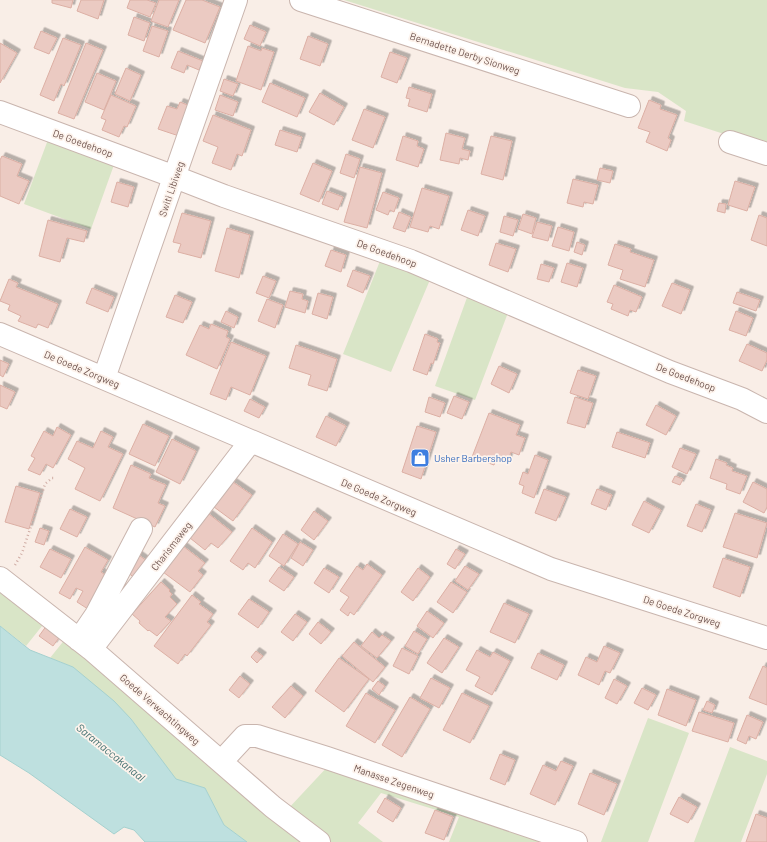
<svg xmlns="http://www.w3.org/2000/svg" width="767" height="842" viewBox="0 0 767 842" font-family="Barlow,sans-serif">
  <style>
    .green { fill: #d9e5c7 }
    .water { fill: #bee0df; stroke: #a5d1cf }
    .building { fill: #ebcac2; stroke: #dcafa4; filter: url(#shadow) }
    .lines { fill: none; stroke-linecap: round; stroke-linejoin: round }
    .minor-casing { stroke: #c9b5ae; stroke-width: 24 }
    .path { stroke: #d0ada5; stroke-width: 2.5; stroke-dasharray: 1 3; stroke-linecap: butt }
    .minor { stroke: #fff; stroke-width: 22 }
    .labels { text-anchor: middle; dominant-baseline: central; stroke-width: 3.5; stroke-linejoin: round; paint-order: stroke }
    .street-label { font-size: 10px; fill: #6f544e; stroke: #fdf3ec }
    .shop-label { font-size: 10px; fill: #366cbe; stroke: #fdf3ec; text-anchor: start }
    .water-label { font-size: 11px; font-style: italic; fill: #447272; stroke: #fdf3ec }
  </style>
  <defs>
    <filter id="shadow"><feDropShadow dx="3.5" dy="-3.5" stdDeviation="0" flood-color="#0004"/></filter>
  </defs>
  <rect width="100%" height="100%" fill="#f9eee7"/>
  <path class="green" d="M344,0H767V148L684,121L686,111L658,92L625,88Z
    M49,137L115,162L91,229L24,204Z
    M382,256L432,275L391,372L343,354Z
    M469,292L509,310L475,400L435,386Z
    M0,585L46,621L26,646L0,626Z
    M66,638L307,842H247L224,825L205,788L176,780L131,719L73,667L50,658Z
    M648,718L689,733L648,842H601Z
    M730,747L767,761V774L741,842H694Z
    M330,764L562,842H449L459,817L381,793L358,823L383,842H330L287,810Z"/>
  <path class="water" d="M0,626L30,650L73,667L114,701L131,719L176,779L205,788L224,825L247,842H145L134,830L124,827L114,834L29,773L0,755Z"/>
  <path class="building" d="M52,0H73L71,8L52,3Z
    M81,0H104L98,19L77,11Z
    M130,0H147L156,3L150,17L127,8Z
    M159,0H179L168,27L151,21Z
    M186,0H202L220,7L205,43L173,30Z
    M134,17L150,23L144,41L128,35Z
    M250,25L266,32L260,46L244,39Z
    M152,26L168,31L159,57L143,51Z
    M41,31L57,38L49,54L34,48Z
    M308,36L328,44L320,66L300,59Z
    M63,38L81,45L64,86L61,84L54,101L40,95Z
    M0,43L17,53L0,83Z
    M86,43L103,50L74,119L58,113Z
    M248,46L261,51L262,48L274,52L261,90L236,81Z
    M178,51L203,61L199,70L187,65L184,73L171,68Z
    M390,52L407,58L397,83L381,77Z
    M126,68L141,75L130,101L115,94Z
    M97,73L116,81L104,110L85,102Z
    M224,79L238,84L233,96L220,91Z
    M270,83L305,98L297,117L262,102Z
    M409,87L432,94L427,112L408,106L410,99L406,98Z
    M320,93L344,107L334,125L309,112Z
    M111,95L136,106L127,127L124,126L119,137L102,130L106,120L101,118Z
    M220,95L238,102L233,116L215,110Z
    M649,100L661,105L660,109L677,115L668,138L671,140L667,151L646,142L650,132L638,128Z
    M180,102L190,106L179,136L158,129L167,106L177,109Z
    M364,109L385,117L373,148L352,140Z
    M213,115L251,130L242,156L237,154L231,170L212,163L218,147L203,141Z
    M280,130L302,137L297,152L275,145Z
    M446,133L465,138L462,149L470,151L468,160L460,158L459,164L440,160Z
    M403,136L418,141L417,146L424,149L418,167L396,160Z
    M491,136L512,141L503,180L481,174Z
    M346,154L360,159L354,178L340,173Z
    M2,156L22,164L17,176L29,181L19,204L0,196V160Z
    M313,163L332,171L319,202L300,194Z
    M360,167L382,173L367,228L344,222Z
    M600,168L613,171L610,183L597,180Z
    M573,179L598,185L593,204L584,202L583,207L567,203Z
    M735,181L755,187L747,211L728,205Z
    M117,182L134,187L128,207L111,202Z
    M422,188L449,196L439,229L430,226L428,232L410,227Z
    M327,191L343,197L338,210L322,204Z
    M383,192L399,198L394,212L390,210L388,215L376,210Z
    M719,203L726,204L725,213L717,211Z
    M468,210L485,216L478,236L461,230Z
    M399,212L411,217L405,232L393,228Z
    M182,213L211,221L201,258L178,252L181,244L173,242Z
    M523,214L536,218L532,234L518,229Z
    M759,215L767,218V246L751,240Z
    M504,216L518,220L513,236L500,232Z
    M48,220L87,231L84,242L67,238L60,262L39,256Z
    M537,222L552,226L548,241L532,237Z
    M558,227L574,232L569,251L552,246Z
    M227,228L250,235L239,278L215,271Z
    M577,242L585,245L582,255L574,252Z
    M496,243L516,249L508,272L489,265Z
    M615,244L631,249L630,252L654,260L645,287L620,279L623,270L608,265Z
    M331,250L346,255L341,272L325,266Z
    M567,263L583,268L577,287L561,282Z
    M541,264L554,268L549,282L537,279Z
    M353,270L370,276L363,293L347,286Z
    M263,276L276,281L269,298L256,293Z
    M9,279L18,283L16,287L58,304L48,328L38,324L36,328L18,321L21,316L8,310L10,305L0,301Z
    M672,283L690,290L681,314L662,306Z
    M614,285L642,297L636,312L630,310L628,316L611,309L613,304L607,302Z
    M92,288L114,297L108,312L86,303Z
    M290,291L303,294L302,299L308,301L305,313L285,307Z
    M737,292L760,300L756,311L733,303Z
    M318,293L333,297L327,319L312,314Z
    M175,295L192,302L183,323L166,317Z
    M267,299L283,305L275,328L258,321Z
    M226,311L238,317L234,328L221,322Z
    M736,311L753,318L746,336L729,330Z
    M211,324L228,331L226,337L230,339L217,369L186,355L200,325L209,329Z
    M425,334L438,339L437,342L440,343L433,364L431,363L427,375L413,370Z
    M231,342L266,356L250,395L231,387L226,400L210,394Z
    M747,344L767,353V360L762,371L739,361Z
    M296,345L337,359L327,391L308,385L311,375L289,368Z
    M0,360L9,364L3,377L0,375Z
    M499,366L517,374L509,393L491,384Z
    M578,370L596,376L588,399L570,393Z
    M0,385L15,392L7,409L0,406Z
    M454,396L469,402L462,419L447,413Z
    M429,397L445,403L440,417L425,412Z
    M575,397L593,403L585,428L567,423Z
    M250,399L265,407L259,418L244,411Z
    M656,405L676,416L666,435L646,425Z
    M489,413L520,425L516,435L525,438L519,455L511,452L507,463L496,459L494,465L472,457Z
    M326,416L346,426L336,446L316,437Z
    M143,424L169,436L155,466L129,454Z
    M417,426L436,432L421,479L402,472Z
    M57,427L71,435L53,468L46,464L40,475L28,470L35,458L31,456L44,431L53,436Z
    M101,431L113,437L108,447L123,454L100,501L75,489L85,468L68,459L77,441L93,448Z
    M617,432L650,443L645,458L612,447Z
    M172,439L196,451L180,484L156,472Z
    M680,448L696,454L687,474L672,467Z
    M535,455L548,460L534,498L522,493L524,486L519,484L523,472L528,474Z
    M716,459L727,463L726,465L733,468L732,471L747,476L740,494L726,489L727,484L710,478Z
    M131,465L151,474L149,478L166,485L158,503L165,506L155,527L113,508Z
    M675,476L683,479L680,485L672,482Z
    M233,482L252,495L233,521L214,507Z
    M753,482L767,489V507L764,513L743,502Z
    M16,486L40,493L29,529L5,522Z
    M544,489L566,497L556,521L535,513Z
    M597,489L612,495L606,510L591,504Z
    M644,501L661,510L649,533L632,525Z
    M696,504L711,510L702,532L687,526Z
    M70,509L87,517L77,537L60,529Z
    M314,511L328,521L314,540L301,530Z
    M735,513L767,523L757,558L723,547Z
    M209,514L232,532L218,548L211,543L205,550L190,538Z
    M40,528L49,531L44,545L35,542Z
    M252,528L272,542L255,568L248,563L243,570L230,561Z
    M283,534L298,544L284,566L269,556Z
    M300,542L313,550L303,566L291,558Z
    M183,546L205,563L198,571L203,575L190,592L163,572Z
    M85,547L108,560L101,572L107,576L88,609L77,602L83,591L76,588L70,599L59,593Z
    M50,549L71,559L61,578L40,567Z
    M456,549L465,554L455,569L447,564Z
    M136,553L147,561L135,578L124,570Z
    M723,558L750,567L740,597L713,587Z
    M367,564L382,575L354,615L350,612L348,616L340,610L349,597L340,591L357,566L363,570Z
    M465,566L479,574L468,590L455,581Z
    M279,567L294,577L284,591L269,581Z
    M324,568L339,577L329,593L314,583Z
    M418,568L430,577L413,601L401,592Z
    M161,582L170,590L169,591L172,594L170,597L177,604L165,617L171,621L157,636L149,630L148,631L139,623L140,621L132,614Z
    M451,582L467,592L453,613L437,602Z
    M192,595L201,602L199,604L213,614L207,622L211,625L187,656L185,654L178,664L154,646Z
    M249,599L269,612L258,628L238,614Z
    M504,603L529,614L515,643L490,632Z
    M427,611L444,623L433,638L417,626Z
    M295,614L307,622L293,641L281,632Z
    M318,622L331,632L321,644L309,634Z
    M47,625L61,635L53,646L39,636Z
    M414,631L427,639L418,654L405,646Z
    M372,632L379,638L382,635L391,641L377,658L361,646Z
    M444,638L459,647L442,673L427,663Z
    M354,642L385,667L373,682L342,656Z
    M604,646L620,653L610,673L605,671L599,685L578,675L586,657L597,662Z
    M402,648L418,656L409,674L393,666Z
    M477,650L490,657L493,652L510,661L492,695L475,686L480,677L466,670Z
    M256,651L263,656L257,663L251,657Z
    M538,653L564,665L557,680L531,668Z
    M339,658L369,679L344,712L315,691Z
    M763,666L767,668V705L749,698Z
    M240,676L250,684L239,698L229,690Z
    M431,678L450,688L439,708L420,698Z
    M614,679L627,686L617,704L605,698Z
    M378,681L385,686L379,695L372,689Z
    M291,686L303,696L285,718L272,707Z
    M642,688L656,695L648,710L634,703Z
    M667,689L696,700L686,726L658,715Z
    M366,693L395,710L375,743L346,726Z
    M462,693L489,706L470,743L443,730Z
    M410,697L430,709L402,757L382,745Z
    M707,701L715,705L712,713L703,710Z
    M699,712L734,723L728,742L692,731Z
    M747,715L763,722L756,739L749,736L746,744L737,740Z
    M500,754L515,760L505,785L490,779Z
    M561,761L573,766L555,805L530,794L543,765L556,771Z
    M590,773L617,784L604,815L578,804Z
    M679,797L697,807L688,823L670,814Z
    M385,798L401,808L393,822L377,812Z
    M435,810L453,817L444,840L425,833Z
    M756,814L767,818V842H746Z"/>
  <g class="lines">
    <g class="minor-casing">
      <path id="minor" d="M301,0L629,106
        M0,112L175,177L224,196L411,261L670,372L742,399L767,412
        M730,142L767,154
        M0,334L551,569L767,638
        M104,378L236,0
        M0,578L91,649L273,807L319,842
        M79,640L96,615L141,529
        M91,649L250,442
        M221,762L245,736H257L327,758L576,842"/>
    </g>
    <path class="path" d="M15,565L22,553L45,484L52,478H55"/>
    <use href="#minor" class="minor"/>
  </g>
  <defs>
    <g id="shop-square" transform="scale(1)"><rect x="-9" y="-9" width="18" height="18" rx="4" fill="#3f7fe0" stroke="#fdf3ec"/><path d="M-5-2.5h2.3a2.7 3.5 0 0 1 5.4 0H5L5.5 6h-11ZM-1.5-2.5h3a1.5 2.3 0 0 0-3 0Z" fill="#fff"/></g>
  </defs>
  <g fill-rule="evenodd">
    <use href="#shop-square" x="420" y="458"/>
  </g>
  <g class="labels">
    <g class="street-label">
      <text transform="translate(465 53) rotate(18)">Bernadette Derby Sionweg</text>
      <text transform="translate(83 143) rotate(20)">De Goedehoop</text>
      <text transform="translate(171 189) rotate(-71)">Switi Libiweg</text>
      <text transform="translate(387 253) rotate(20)">De Goedehoop</text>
      <text transform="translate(82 369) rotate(23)">De Goede Zorgweg</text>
      <text transform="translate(686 377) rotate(21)">De Goedehoop</text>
      <text transform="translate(379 497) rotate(23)">De Goede Zorgweg</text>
      <text transform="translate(171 546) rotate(-52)">Charismaweg</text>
      <text transform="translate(682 611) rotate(18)">De Goede Zorgweg</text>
      <text transform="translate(160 709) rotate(41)">Goede Verwachtingweg</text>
      <text transform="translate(394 781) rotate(19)">Manasse Zegenweg</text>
    </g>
    <g class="shop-label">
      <text x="434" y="458">Usher Barbershop</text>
    </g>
    <g class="water-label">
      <text transform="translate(111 752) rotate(39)">Saramaccakanaal</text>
    </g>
  </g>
</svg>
